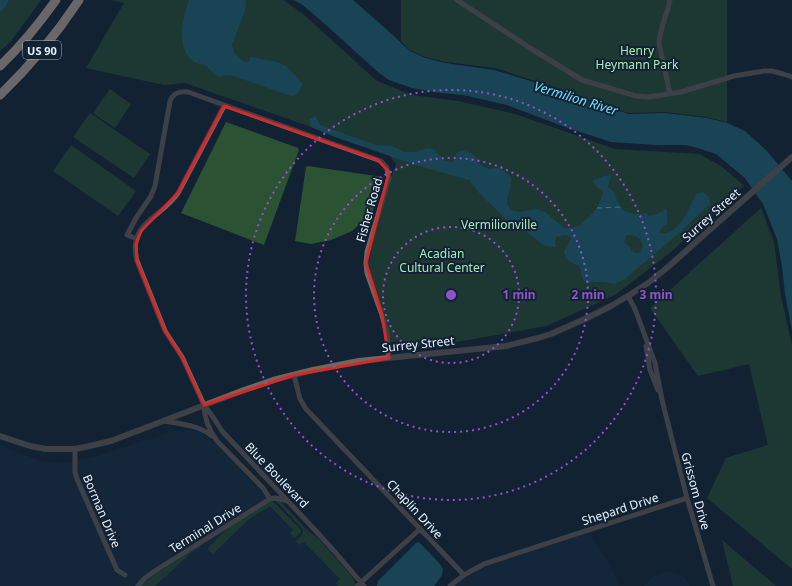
<svg xmlns="http://www.w3.org/2000/svg" width="792" height="586" viewBox="0 0 792 586" font-family="'Noto Sans',sans-serif">
  <style>
    .built { fill: #172c42 }
    .green { fill: #2c5234 }
    .water { fill: #226e7e; fill-rule: evenodd }
    .lines { fill: none; stroke-linecap: round; stroke-linejoin: round }
    .ferry { stroke: #74e1fb; stroke-width: 1; stroke-dasharray: 5 4; stroke-linecap: butt }
    .minor { stroke: #71675f; stroke-width: 5 }
    .tertiary { stroke: #71675f; stroke-width: 6 }
    .trunk { stroke: #d2bbaa; stroke-width: 9 }
    .marked { fill: none; stroke: #d62828; stroke-width: 3; stroke-linejoin: round }
    .ring { fill: none; stroke: #9153cb; stroke-width: 2; stroke-dasharray: 2 4 }
    .labels { text-anchor: middle; dominant-baseline: central; stroke-width: 4; stroke-linejoin: round; paint-order: stroke }
    .shield { fill: #132233; stroke: #a7b3c0; stroke-width: 1 }
    .shield-label { font-size: 11px; font-weight: bold; fill: #e7f1fd }
    .park-label { font-size: 12px; fill: #a7edb3; stroke: #132233 }
    .street-label { font-size: 12px; fill: #e7f1fd; stroke: #132233 }
    .water-label { font-size: 13px; font-style: italic; fill: #74e1fb; stroke: #132233 }
    .centre { fill: #9153cb; stroke: #132233; stroke-width: 2 }
    .ring-label { font-size: 12px; text-anchor: middle; font-weight: bold; fill: #9153cb; stroke: #132233; stroke-width: 4; stroke-linejoin: round; paint-order: stroke }
  </style>
  <rect width="100%" height="100%" fill="#132233"/>
  <path class="built" d="M188,430L202,433L224,452L321,555L346,586H0V446L44,462L66,463L95,457L175,431Z
    M588,533L607,559L619,586H455L459,582L476,572L494,564Z
    M668,572L676,573L682,575L687,581L689,586H644L648,581L653,577L660,573Z"/>
  <path class="green" d="M0,0H41L11,41L0,51Z
    M111,0H283L303,14L377,81L412,95L458,101L515,114L615,149L699,154L721,166L744,186L671,252L615,295L546,326L463,341L398,348L397,341L389,343L387,326L384,314L371,279L369,264L371,248L389,182L396,164L390,156L352,136L311,127L185,83L164,85L86,68L124,3Z
    M401,0H727V122L707,117L665,112L629,113L588,100L564,90L495,68L446,62L425,57L410,50L401,41Z
    M110,89L131,104L115,128L93,113Z
    M90,113L150,154L134,178L73,137Z
    M226,122L298,148L299,150L264,245L181,213Z
    M71,145L136,191L118,216L53,171Z
    M308,166L383,177L372,213L352,231L331,240L311,244L295,241L306,167Z
    M761,208L774,242L781,297L792,345V569L707,498L726,458L768,445L749,364L698,376L650,308Z
    M274,500L281,502L306,529L320,540L353,578L355,582L354,586H338L336,583L340,579L304,542L299,545L296,541L302,535L303,530L278,503Z
    M271,501L276,504L301,530V532L294,538L290,533L293,530L270,506L249,519L213,554L208,549L209,547L228,528Z
    M722,540L776,586H733Z
    M200,546H202L192,552L155,586H141L154,575Z"/>
  <path class="water" d="M0,0H9L6,6L0,12Z
    M189,0H246L245,10L232,45L234,53L244,62H249L251,57L277,62L286,66L302,83V86L296,95L291,96L234,76L226,75L219,77C214,74 208,67 205,65C201,63 196,64 193,61C175,47 183,18 189,0Z
    M294,0H353L386,29L410,51L425,58L445,63L494,70L563,91L588,101L629,114L665,113L707,118L727,123L745,131L767,151L792,181V330L785,294L782,266L777,239L763,204L745,178L716,154L701,149L686,145H657L611,142L565,127L507,105L463,95L441,93L412,88L389,80L379,73L326,25L304,6Z
    M315,116L320,125L376,145L392,146L404,152H416L427,148L434,149L444,161L454,162C455,160 454,158 455,156C459,147 472,152 476,158C479,161 480,165 484,167C488,170 492,168 496,168C503,169 507,174 511,178L510,189L507,197V204L511,210L518,212L536,209L545,212L564,228H570L579,226L590,216L597,208L602,197L603,191L598,188L592,181L604,176L612,175L609,181L608,187C615,192 616,199 620,206C626,215 637,215 646,213L649,216C656,215 660,213 665,209L667,211V224L661,229L660,233C679,236 689,208 696,194L703,192L709,197L710,204L679,233L625,279L614,284L604,282H592L588,284L582,278L580,267L566,259L564,251L568,246L571,238L566,235L556,237L555,242L556,247L545,246L523,229L509,222L480,194L469,180L413,164L335,137L311,127L309,119ZM633,235C641,238 645,244 641,252L636,253L631,251L630,247L624,242L627,235Z
    M418,542L421,544L440,564L443,569L442,575L434,586H377V585L378,581L416,543Z"/>
  <g class="lines">
    <path class="ferry" d="M597,208L620,207"/>
    <path class="minor" d="M457,0L530,48L582,80L636,96L649,97L681,92L734,76L764,71H772L783,74L792,77
      M670,0C667,15 660,28 659,43L670,94
      M224,106L178,193C162,218 127,222 137,261L165,331L182,357L204,405L213,417L222,431L315,530L335,552L364,586
      M137,239L127,235L136,218L151,196L155,186L170,101C173,93 179,91 188,92L381,161L387,168L389,178L367,252L366,263L367,273L382,315L387,334L389,358
      M628,296L635,309L655,363L662,400L687,498L713,586
      M646,346L650,370L658,390
      M294,375L300,399L306,409L464,575
      M204,405C204,419 209,430 217,441L263,488L270,499
      M164,421C182,424 198,425 212,436
      M75,449V472L77,479L117,570L125,575
      M138,586L145,578L158,569L270,499L275,498L288,501
      M357,586L420,529
      M450,586L464,575L484,564L687,498"/>
    <path class="tertiary" d="M0,436L30,446L46,449H75L85,447L111,441L244,390L273,380L313,370L359,361L506,346L538,338L551,334L585,319L611,306L628,296L648,283L668,267L696,242L792,157"/>
    <path class="trunk" d="M0,66C21,46 39,24 56,0
      M0,95C30,66 56,35 79,0"/>
  </g>
  <path d="M0 0H792V586H0ZM224,106L378,160L389,172L366,263L382,315L389,358L294,375L204,405L182,357L165,331L137,261L136,244L141,231L178,193Z" fill="#132233" fill-opacity=".55" fill-rule="evenodd"/>
  <path class="marked" d="M224,106L378,160L389,172L366,263L382,315L389,358L294,375L204,405L182,357L165,331L137,261L136,244L141,231L178,193Z"/>
  <g class="ring">
    <circle cx="451" cy="295" r="68"/>
    <circle cx="451" cy="295" r="137"/>
    <circle cx="451" cy="295" r="205"/>
  </g>
  <g class="labels">
    <rect class="shield" x="23" y="41" width="38" height="18" rx="3"/>
    <g class="shield-label">
      <text x="42" y="50">US 90</text>
    </g>
    <g class="park-label">
      <text x="637" y="50">Henry<tspan x="637" dy="14">Heymann Park</tspan></text>
      <text x="499" y="224">Vermilionville</text>
      <text x="442" y="253">Acadian<tspan x="442" dy="14">Cultural Center</tspan></text>
    </g>
    <g class="street-label">
      <text transform="translate(369 210) rotate(-74)">Fisher Road</text>
      <text transform="translate(711 215) rotate(-42)">Surrey Street</text>
      <text transform="translate(418 344) rotate(-6)">Surrey Street</text>
      <text transform="translate(277 475) rotate(46)">Blue Boulevard</text>
      <text transform="translate(696 491) rotate(75)">Grissom Drive</text>
      <text transform="translate(415 509) rotate(47)">Chaplin Drive</text>
      <text transform="translate(620 509) rotate(-18)">Shepard Drive</text>
      <text transform="translate(102 511) rotate(67)">Borman Drive</text>
      <text transform="translate(205 528) rotate(-32)">Terminal Drive</text>
    </g>
    <g class="water-label">
      <text transform="translate(576 98) rotate(17)">Vermilion River</text>
    </g>
  </g>
  <circle cx="451" cy="295" r="6" class="centre"/>
  <g class="ring-label">
    <text x="519" y="299">1 min</text>
    <text x="588" y="299">2 min</text>
    <text x="656" y="299">3 min</text>
  </g>
</svg>
